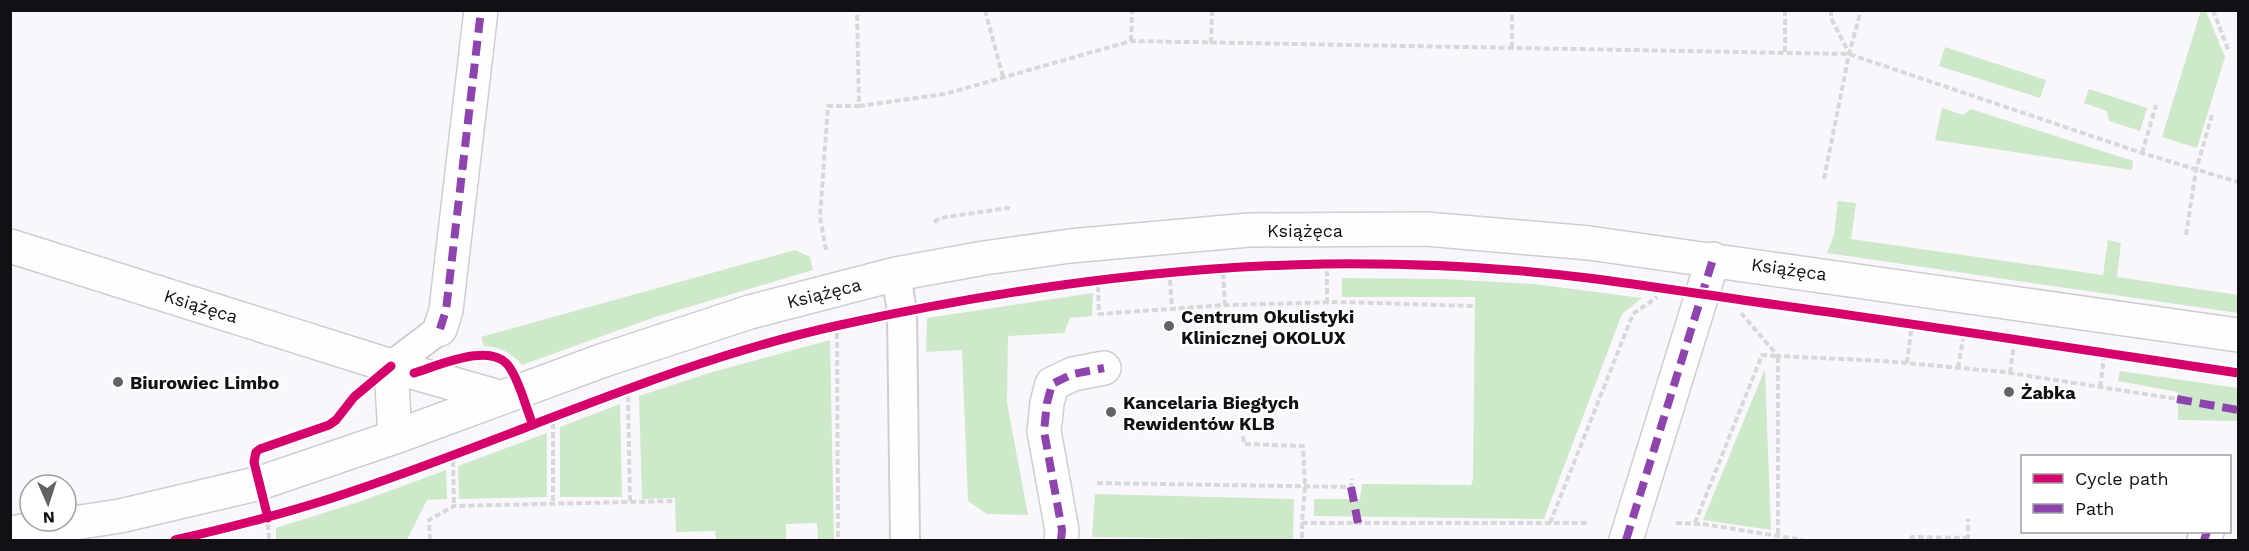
<svg xmlns="http://www.w3.org/2000/svg" width="2249" height="551" viewBox="0 0 2249 551" font-family="'Work Sans',sans-serif">
  <style>
    .green { fill: #cde9c9 }
    .lines { fill: none; stroke-linecap: round; stroke-linejoin: round }
    .service-casing { stroke: #cfcdd2; stroke-width: 32 }
    .minor-casing { stroke: #cfcdd2; stroke-width: 36 }
    .path { stroke: #d8d8d8; stroke-width: 4; stroke-dasharray: 6 3; stroke-linecap: butt }
    .service { stroke: #fefeff; stroke-width: 28 }
    .minor { stroke: #fefeff; stroke-width: 33 }
    .quiet { stroke: #8e44ad; stroke-width: 8; stroke-dasharray: 15 8; stroke-linecap: butt }
    .cycleway-casing { stroke: #fff; stroke-width: 13 }
    .cycleway { stroke: #d6006c; stroke-width: 9 }
    .poi-dot { fill: #636166; stroke: #fff; stroke-width: 2 }
    .labels { text-anchor: middle; dominant-baseline: central; stroke-width: 4.5; stroke-linejoin: round; paint-order: stroke }
    .street-label { font-size: 18px; fill: #121015; stroke: #fff }
    .poi-label { font-size: 18px; font-weight: bold; fill: #121015; stroke: #fff; text-anchor: start }
  </style>
  <rect width="100%" height="100%" fill="#f9f7fc"/>
  <path class="green" d="M2201,10L2206,11L2225,57L2197,148L2162,137Z
    M1945,47L2046,80L2040,98L1939,66Z
    M2089,89L2147,108L2140,131L2109,121L2107,111L2084,103Z
    M1942,108L1963,115L1971,109L2133,161L2132,170L1935,140Z
    M1838,201L1856,203L1851,239L2103,275L2108,240L2121,243L2117,277L2238,295V313L1827,253L1834,235Z
    M795,250L810,257L813,270L655,317L522,365C511,352 500,347 484,346L481,337Z
    M1342,278L1442,279L1534,284L1642,298L1622,314L1544,519L1314,516V499H1360L1362,484L1471,485L1473,480L1475,297H1342Z
    M1093,293L1092,316L1070,318L1064,333L1008,336L1007,403L1028,515L987,514L968,501L962,350L926,352L927,318Z
    M830,340L834,540H818L817,523L786,524V540H716L715,531L676,532L675,498L642,499L639,396L709,373Z
    M1765,369L1771,530L1703,520Z
    M2120,371L2238,388V421L2178,420V392L2118,381Z
    M620,404L622,497H560V427Z
    M547,433V497L459,499L458,466Z
    M446,470L447,499L427,500L407,540H276V528L362,501Z
    M1095,494L1294,499L1293,540L1092,537Z"/>
  <g class="lines">
    <g class="service-casing">
      <path id="service" d="M896,274L902,312L905,540
        M391,366L440,329"/>
    </g>
    <g class="minor-casing">
      <path id="minor" d="M10,246L391,366L499,397
        M440,329L446,310L481,10
        M391,366L395,437
        M10,533L120,516L260,483L395,437L604,360L750,312L896,274L984,258L1070,246L1249,230L1426,229L1589,243L2238,335
        M1061,540L1062,530L1044,431L1047,403L1052,384L1073,374L1104,368
        M1626,540L1713,259
        M2204,540L2207,532"/>
    </g>
    <path class="path" d="M985,10L1003,77
      M1831,10V18L1849,53
      M2213,10L2229,52
      M1131,41L1132,10
      M1211,43L1212,10
      M1512,48V10
      M1785,52V10
      M859,106L945,94L1131,41L1849,54L2142,153L2238,182
      M2142,153L2156,105
      M1824,179L1849,54L1861,10
      M934,222L940,218L1008,208L1011,210
      M2186,235L2196,170L2212,115
      M826,250L820,217L828,106H859L857,10
      M1223,273L1225,305
      M1170,280L1172,310
      M1098,286L1099,314L1225,305L1340,302L1475,306
      M1327,303V271
      M1741,313L1778,356L1884,361L2004,372L2177,399
      M837,333L838,540
      M1907,363L1911,331
      M1958,368L1963,339
      M2010,373L2014,344
      M2100,387L2104,358
      M628,396L630,502
      M553,423V503
      M1243,436L1244,444L1303,446L1305,486L1302,523H1587
      M453,461L454,506
      M1097,483L1351,487L1352,479
      M1302,523V540
      M1550,523L1633,314L1657,297
      M1676,523L1703,524L1803,540
      M1695,523L1762,355L1778,356V536
      M268,524L269,540
      M430,540L429,520L454,506L673,501
      M1911,540L1912,537L1968,538
      M1968,540V519"/>
    <use href="#service" class="service"/>
    <use href="#minor" class="minor"/>
    <path class="quiet" d="M440,329L446,310L481,10
      M2177,399L2238,410
      M1351,487L1358,523
      M1061,540L1062,530L1044,431L1047,403L1052,384L1073,374L1104,368
      M1626,540L1713,259
      M2204,540L2207,532"/>
    <g class="cycleway-casing">
      <path id="cycleway" d="M414,373C438,366 493,340 510,368C520,383 526,408 533,425
        M268,518L254,462L256,452L260,449L329,425L336,420L354,397L391,366
        M175,540C237,526 299,510 359,489C519,435 674,361 840,325C1000,290 1160,267 1323,264C1411,263 1501,267 1588,278C1644,285 1700,294 1756,302C1917,324 2078,349 2238,373"/>
    </g>
    <use href="#cycleway" class="cycleway"/>
  </g>
  <g class="poi-dot">
    <circle cx="1169" cy="326" r="6"/>
    <circle cx="118" cy="382" r="6"/>
    <circle cx="2009" cy="392" r="6"/>
    <circle cx="1111" cy="412" r="6"/>
  </g>
  <g class="labels">
    <g class="street-label">
      <text x="1305" y="230">Książęca</text>
      <text transform="translate(1789 269) rotate(8)">Książęca</text>
      <text transform="translate(824 293) rotate(-14)">Książęca</text>
      <text transform="translate(201 306) rotate(17)">Książęca</text>
    </g>
    <g class="poi-label">
      <text x="1181" y="316">Centrum Okulistyki<tspan x="1181" dy="21">Klinicznej OKOLUX</tspan></text>
      <text x="130" y="382">Biurowiec Limbo</text>
      <text x="2021" y="392">Żabka</text>
      <text x="1123" y="402">Kancelaria Biegłych<tspan x="1123" dy="21">Rewidentów KLB</tspan></text>
    </g>
  </g>
  <rect width="2249" height="551" fill="none" stroke="#121015" stroke-width="24"/>
  <rect x="2021" y="455" width="210" height="78" fill="#ffffff" stroke="#a09fa1" stroke-width="1.5"/>
  <rect x="2033" y="474" width="30" height="9" fill="#d6006c" stroke="#a09fa1" stroke-width="1.5"/>
  <text x="2075" y="485" font-size="18" fill="#121015">Cycle path</text>
  <rect x="2033" y="504" width="30" height="9" fill="#8e44ad" stroke="#a09fa1" stroke-width="1.5"/>
  <text x="2075" y="515" font-size="18" fill="#121015">Path</text>
  <g transform="translate(48 503) rotate(177)"><circle r="28" fill="#ffffff" stroke="#a09fa1" stroke-width="1.5"/>
  <path d="M0-4.5L10 22L0 15L-10 22Z" fill="#636166"/>
  <text y="-9" font-size="16" font-weight="bold" text-anchor="middle" fill="#121015">N</text>
  </g>
</svg>
